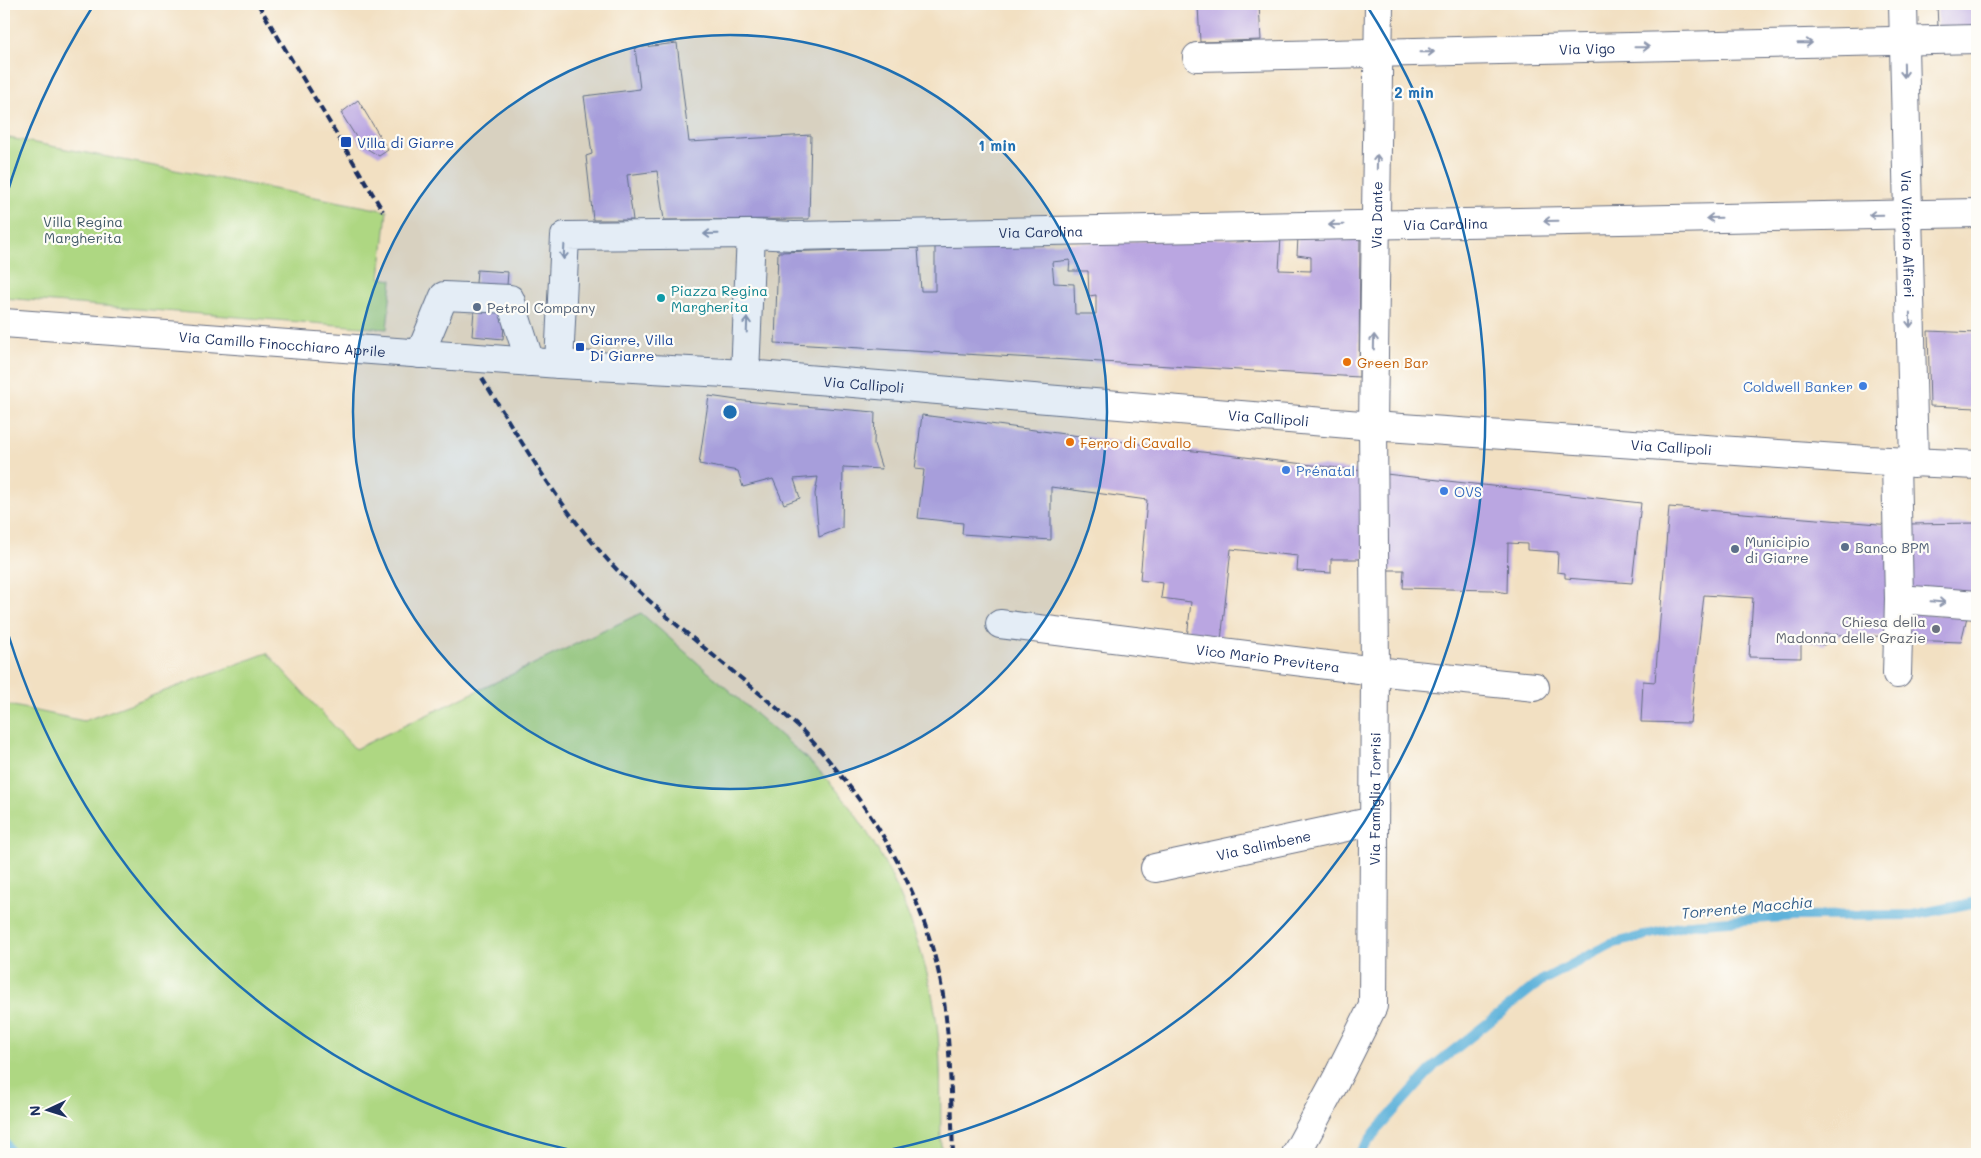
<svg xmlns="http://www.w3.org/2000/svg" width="1981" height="1158" viewBox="0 0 1981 1158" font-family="Mali,sans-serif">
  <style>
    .green { fill: #aed782; stroke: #648370 }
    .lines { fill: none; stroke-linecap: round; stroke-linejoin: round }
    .stream { stroke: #5eb2da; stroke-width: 10 }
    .building { fill: #baa6e1; fill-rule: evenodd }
    .minor-casing { stroke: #666d81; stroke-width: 30 }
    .major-casing { stroke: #666d81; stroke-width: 30 }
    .minor { stroke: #fff; stroke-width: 28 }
    .major { stroke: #fff; stroke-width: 28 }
    .rail { stroke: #1b2f5e; stroke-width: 4; stroke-dasharray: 8 4; stroke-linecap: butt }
    .oneway { stroke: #8d97ae }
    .ring { fill: none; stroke: #1f6fb2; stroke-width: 2.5 }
    .transit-dot { fill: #1a4fb4; stroke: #fdfcf7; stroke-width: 2 }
    .culture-dot { fill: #0f9aa8; stroke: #fdfcf7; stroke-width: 2 }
    .service-dot { fill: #5c6f8a; stroke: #fdfcf7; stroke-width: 2 }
    .food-dot { fill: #e8710a; stroke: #fdfcf7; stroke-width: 2 }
    .shop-dot { fill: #3f7fe0; stroke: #fdfcf7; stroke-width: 2 }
    .worship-dot { fill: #6b7280; stroke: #fdfcf7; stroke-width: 2 }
    .labels { text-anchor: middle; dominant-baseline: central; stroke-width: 4.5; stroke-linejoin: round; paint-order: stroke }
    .street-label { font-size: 14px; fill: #1b2f5e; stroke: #fdfcf7 }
    .transit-label { font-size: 14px; fill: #164399; stroke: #fdfcf7; text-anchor: start }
    .park-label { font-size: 14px; fill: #405967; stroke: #fdfcf7 }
    .culture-label { font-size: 14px; fill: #0d838f; stroke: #fdfcf7; text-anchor: start }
    .service-label { font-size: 14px; fill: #4e5e75; stroke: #fdfcf7; text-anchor: start }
    .food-label { font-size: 14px; fill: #c56008; stroke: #fdfcf7; text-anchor: start }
    .shop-label { font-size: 14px; fill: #366cbe; stroke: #fdfcf7; text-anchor: start }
    .worship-label { font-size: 14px; fill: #5b616d; stroke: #fdfcf7; text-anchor: end }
    .water-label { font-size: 15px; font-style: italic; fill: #325d89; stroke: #fdfcf7 }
    .centre { fill: #1f6fb2; stroke: #fdfcf7; stroke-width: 2.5 }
    .ring-label { font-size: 15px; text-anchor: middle; font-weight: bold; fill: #1f6fb2; stroke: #fdfcf7; stroke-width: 4.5; stroke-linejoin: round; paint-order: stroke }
  </style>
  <rect width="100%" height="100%" fill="#fdfcf7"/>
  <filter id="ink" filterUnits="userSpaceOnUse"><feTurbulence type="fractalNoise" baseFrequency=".02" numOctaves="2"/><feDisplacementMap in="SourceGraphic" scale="10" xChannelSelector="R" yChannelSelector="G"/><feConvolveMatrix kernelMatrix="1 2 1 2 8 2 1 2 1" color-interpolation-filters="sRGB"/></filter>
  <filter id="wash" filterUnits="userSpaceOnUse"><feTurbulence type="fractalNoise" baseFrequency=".0096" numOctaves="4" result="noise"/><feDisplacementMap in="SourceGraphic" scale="20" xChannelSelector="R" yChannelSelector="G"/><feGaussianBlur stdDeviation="1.12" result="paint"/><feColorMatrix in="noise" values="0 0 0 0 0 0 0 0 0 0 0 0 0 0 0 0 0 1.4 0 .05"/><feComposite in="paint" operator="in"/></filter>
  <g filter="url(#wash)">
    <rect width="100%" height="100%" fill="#f2e0c2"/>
    <path class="green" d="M4,137L387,211L380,278L392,280L387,329L4,298Z
      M641,613C680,647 719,682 758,716C784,739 812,761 835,788C885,848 917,924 933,999C943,1050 940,1103 941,1154H4V704L84,721L267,653L355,749Z"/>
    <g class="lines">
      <path class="stream" d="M4,1141L11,1154
        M1359,1154L1376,1131L1435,1065L1541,981L1611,944L1691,924L1794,916L1913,915L1977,902"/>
    </g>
    <g id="blocks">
      <path class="building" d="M1205,4H1259L1261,40L1200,42L1198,6Z
        M1937,4H1977V27L1938,28Z
        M677,43L689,142L811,135L809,219L664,220L657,171L627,175L633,220H593L586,156L592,154L584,96L640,89L635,48Z
        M358,100L388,150L379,156L361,145L341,113Z
        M1360,235L1359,377L775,343L778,252L918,248L921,291H935V247L1281,237L1279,270L1311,271V257L1297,255L1298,237ZM1070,260L1069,271H1088L1089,296L1096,295V314H1075L1074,284L1054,283L1052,262Z
        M477,270L508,272L503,339L472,336Z
        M1928,331L1977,333V408L1930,406Z
        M709,396L744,401L875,412L874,444L882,469L843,467L842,528L819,537L815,494L818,477L794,479L800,498L784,504L773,479L743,487L738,471L699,464Z
        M922,415L1177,449L1363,471L1364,559H1331V573L1297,571L1298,556L1231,549L1221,641L1187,638L1191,602L1161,598L1163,583L1140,580L1147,500L1051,487V540L962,534L963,523L918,518L924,470L915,469Z
        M1386,474L1641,503L1632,583L1565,578V573L1557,572L1558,552L1527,550V544L1508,543L1507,593L1492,590L1403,588L1404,570H1385Z
        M1669,507L1891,525L1888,637L1857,635V641L1844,640V635L1824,634L1825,645L1801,641V658L1749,657L1753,598L1704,595L1690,723L1641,722L1643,681L1655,682Z
        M1977,523V594L1909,589L1908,524Z
        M1910,613L1967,617L1961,642L1907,640Z"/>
    </g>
  </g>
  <g filter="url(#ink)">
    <use href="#blocks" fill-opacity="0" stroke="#666d81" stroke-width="1"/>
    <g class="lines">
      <g class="minor-casing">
        <g id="minor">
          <path id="s1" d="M1903,4L1914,463"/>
          <path id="s2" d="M1197,57L1977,39"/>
          <path d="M420,354L444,296L510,299L530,362"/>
          <path id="s3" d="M559,364L565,236L751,234L794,236L1977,213"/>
          <path d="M745,374L751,234"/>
          <path d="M1896,462L1899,599L1897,674"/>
          <path d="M1899,599L1977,605"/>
          <path id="s4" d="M1000,624L1375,671L1535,687"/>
          <path id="s5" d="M1155,868L1374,821"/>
          <path id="s6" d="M1296,1154L1336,1080L1373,1006L1375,671L1373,426L1379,4"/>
        </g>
      </g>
      <g class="major-casing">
        <g id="major">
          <path id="s7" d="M4,323L559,364L745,374L1373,426L1867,460L1977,465"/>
        </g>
      </g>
      <use href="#minor" class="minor"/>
      <use href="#major" class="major"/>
      <path class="rail" d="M258,4L383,211
        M482,378C526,449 567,521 627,580C682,633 745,679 802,730C872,805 926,893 943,995C951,1047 951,1101 953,1154"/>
    </g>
    <defs><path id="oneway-shaft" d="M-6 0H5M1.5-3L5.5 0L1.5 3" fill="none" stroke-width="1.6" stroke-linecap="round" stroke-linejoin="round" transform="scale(1.25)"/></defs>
    <g class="oneway">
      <use href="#oneway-shaft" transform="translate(1805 43) rotate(-1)"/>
      <use href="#oneway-shaft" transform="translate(1642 47) rotate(-1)"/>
      <use href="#oneway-shaft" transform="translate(1427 52) rotate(-1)"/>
      <use href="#oneway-shaft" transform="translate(1904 70) rotate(89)"/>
      <use href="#oneway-shaft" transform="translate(1377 162) rotate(-89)"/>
      <use href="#oneway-shaft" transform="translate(1876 215) rotate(179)"/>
      <use href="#oneway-shaft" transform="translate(1714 218) rotate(179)"/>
      <use href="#oneway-shaft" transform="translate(1551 221) rotate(179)"/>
      <use href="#oneway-shaft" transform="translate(1336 225) rotate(179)"/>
      <use href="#oneway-shaft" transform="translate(711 234) rotate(179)"/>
      <use href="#oneway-shaft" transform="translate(564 252) rotate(93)"/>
      <use href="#oneway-shaft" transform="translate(1910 320) rotate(89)"/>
      <use href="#oneway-shaft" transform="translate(747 325) rotate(-88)"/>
      <use href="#oneway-shaft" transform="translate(1374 342) rotate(-89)"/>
      <use href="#oneway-shaft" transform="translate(1938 602) rotate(5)"/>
    </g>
  </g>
  <circle cx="730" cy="412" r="377" fill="#1f6fb2" fill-opacity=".12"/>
  <g class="ring">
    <circle cx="730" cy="412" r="377"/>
    <path d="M586 1153A755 755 0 0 1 4 620M4 204A755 755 0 0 1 93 6M1367 6A755 755 0 0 1 874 1153"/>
  </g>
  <g class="transit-dot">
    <rect x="340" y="136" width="12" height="12" rx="2.5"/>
    <rect x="575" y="342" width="10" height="10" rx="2.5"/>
  </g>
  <circle class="culture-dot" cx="661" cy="298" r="5"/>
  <g class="service-dot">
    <circle cx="477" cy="307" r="5"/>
    <circle cx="1845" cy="547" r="5"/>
    <circle cx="1735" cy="549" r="5"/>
  </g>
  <g class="food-dot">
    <circle cx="1347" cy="362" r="5"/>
    <circle cx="1070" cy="442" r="5"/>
  </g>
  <g class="shop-dot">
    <circle cx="1863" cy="386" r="5"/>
    <circle cx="1286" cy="470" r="5"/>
    <circle cx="1444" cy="491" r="5"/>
  </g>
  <circle class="worship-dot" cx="1936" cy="629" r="5"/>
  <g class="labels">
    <g class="street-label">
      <text stroke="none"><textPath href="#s2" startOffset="390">Via Vigo</textPath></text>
      <text stroke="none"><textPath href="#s6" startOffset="958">Via Dante</textPath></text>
      <text stroke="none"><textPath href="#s3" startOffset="1009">Via Carolina</textPath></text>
      <text stroke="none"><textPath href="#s3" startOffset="604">Via Carolina</textPath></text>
      <text stroke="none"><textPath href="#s1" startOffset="230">Via Vittorio Alfieri</textPath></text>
      <text stroke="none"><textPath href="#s7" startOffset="279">Via Camillo Finocchiaro Aprile</textPath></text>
      <text stroke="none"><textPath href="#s7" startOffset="862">Via Callipoli</textPath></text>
      <text stroke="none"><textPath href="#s7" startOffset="1268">Via Callipoli</textPath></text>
      <text stroke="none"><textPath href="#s7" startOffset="1672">Via Callipoli</textPath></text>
      <text stroke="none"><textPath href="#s4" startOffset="270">Vico Mario Previtera</textPath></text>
      <text stroke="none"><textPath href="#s6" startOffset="374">Via Famiglia Torrisi</textPath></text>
      <text stroke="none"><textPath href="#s5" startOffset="111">Via Salimbene</textPath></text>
    </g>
    <g class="transit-label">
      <text x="357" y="142">Villa di Giarre</text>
      <text x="590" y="339">Giarre, Villa<tspan x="590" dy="16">Di Giarre</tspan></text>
    </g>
    <g class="park-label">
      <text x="83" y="221">Villa Regina<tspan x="83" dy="16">Margherita</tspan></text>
    </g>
    <g class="culture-label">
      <text x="671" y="290">Piazza Regina<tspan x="671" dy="16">Margherita</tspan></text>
    </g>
    <g class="service-label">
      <text x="487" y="307">Petrol Company</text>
      <text x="1745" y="541">Municipio<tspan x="1745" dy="16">di Giarre</tspan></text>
      <text x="1855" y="547">Banco BPM</text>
    </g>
    <g class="food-label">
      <text x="1357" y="362">Green Bar</text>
      <text x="1080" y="442">Ferro di Cavallo</text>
    </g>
    <g class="shop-label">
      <text x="1853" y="386" text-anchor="end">Coldwell Banker</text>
      <text x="1296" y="470">Prénatal</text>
      <text x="1454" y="491">OVS</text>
    </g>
    <g class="worship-label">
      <text x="1926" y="621">Chiesa della<tspan x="1926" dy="16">Madonna delle Grazie</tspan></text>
    </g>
    <g class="water-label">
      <text transform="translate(1747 907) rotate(-5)">Torrente Macchia</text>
    </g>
  </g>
  <circle cx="730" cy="412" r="8" class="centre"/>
  <g class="ring-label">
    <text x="1414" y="98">2 min</text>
    <text x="997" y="151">1 min</text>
  </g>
  <rect width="1981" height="1158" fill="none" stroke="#fdfcf7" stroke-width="20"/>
  <g transform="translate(48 1110) rotate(266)" stroke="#fdfcf7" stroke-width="4" paint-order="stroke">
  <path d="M0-4L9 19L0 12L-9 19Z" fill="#1b2f5e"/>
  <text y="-8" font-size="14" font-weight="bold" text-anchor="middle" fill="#1b2f5e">N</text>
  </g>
</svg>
